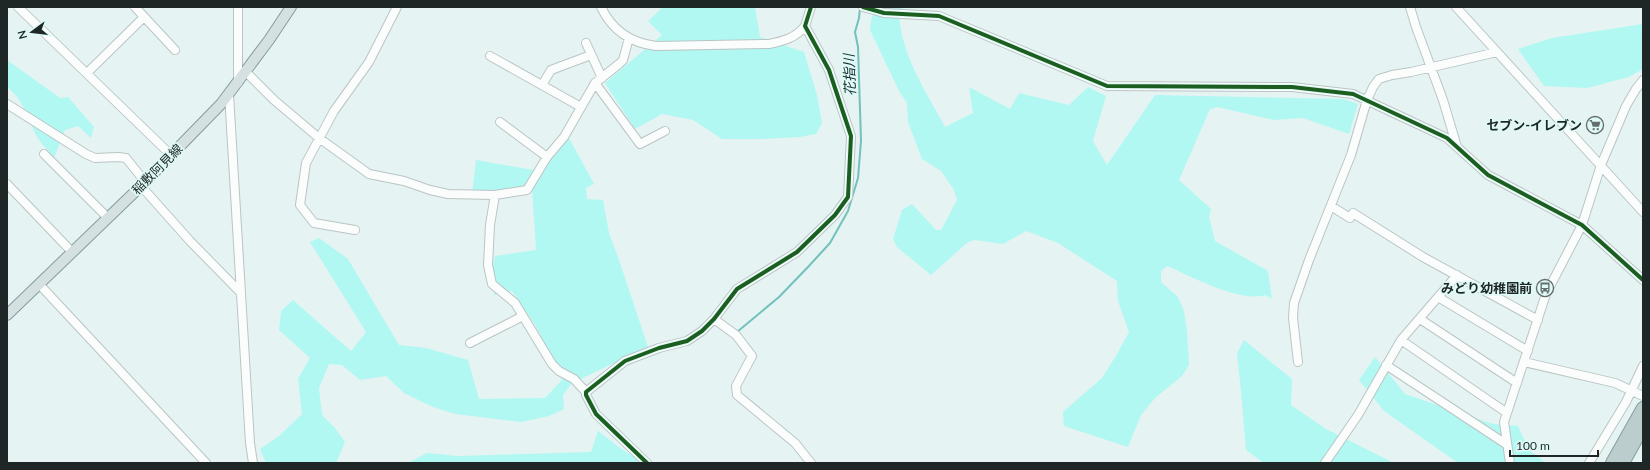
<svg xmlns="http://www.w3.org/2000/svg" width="1650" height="470" viewBox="0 0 1650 470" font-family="Lato,'Noto Sans JP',sans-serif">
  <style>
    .green { fill: #b1f8f3 }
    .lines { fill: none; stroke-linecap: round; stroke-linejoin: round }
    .stream { stroke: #73c1bc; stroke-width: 2 }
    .minor-casing { stroke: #bac5c4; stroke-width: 10 }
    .major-casing { stroke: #859d9c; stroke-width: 12 }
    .highway-casing { stroke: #859d9c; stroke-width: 14 }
    .minor { stroke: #fbfdfd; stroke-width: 8 }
    .major { stroke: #d5e0e0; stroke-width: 10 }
    .highway { stroke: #bbcdcd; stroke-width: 12 }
    .cycleway-casing { stroke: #dff9f6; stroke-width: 6 }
    .cycleway { stroke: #1b5e20; stroke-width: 4 }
    .labels { text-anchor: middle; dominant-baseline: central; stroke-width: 3.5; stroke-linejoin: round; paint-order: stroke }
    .poi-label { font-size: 13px; font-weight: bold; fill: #1e2726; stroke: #dff9f6; text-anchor: end }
    .street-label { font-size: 13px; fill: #1e2726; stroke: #dff9f6 }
    .water-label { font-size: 14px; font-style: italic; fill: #172e2d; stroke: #dff9f6 }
  </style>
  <rect width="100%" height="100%" fill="#e5f3f2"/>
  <path class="green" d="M666,7H755L760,37L804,52L817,95L822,123L816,134L800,137L762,139H722L693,120L662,114L635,129L605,83L662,35L648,21L662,8Z
    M876,7H910L899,9C899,52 925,90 945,127L973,113L969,87L1010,109L1019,93L1069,105L1088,87L1106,96L1093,141L1107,165L1155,95L1344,99L1358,104L1349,134L1303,118L1274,120L1217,107L1210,109L1179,180L1211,209L1209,217L1215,241L1268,271L1272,299L1265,295C1241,303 1190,276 1167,266L1161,271V282L1178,297L1184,311L1187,332L1189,365L1182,376L1155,398L1141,415L1128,447L1064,426L1063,412L1102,378L1117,354L1129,332L1118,301L1117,281L1058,243L1026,231L1003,244L975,240L968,242L931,275L897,247L893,239L902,210L912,204L936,230H941L957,200L954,190L941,171L922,159L908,122L907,103L899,91L870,30L871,20Z
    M1643,24V69L1629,77L1587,88L1544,86L1518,49L1552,38Z
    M7,60L60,98L68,97L94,127L91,138L78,126L65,130L54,158C48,150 39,142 35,133C28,117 22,98 7,87Z
    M569,138L594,184L586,188L587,199L603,200L609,233L618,257L648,347L572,383L563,395L564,409L549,416L521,422L455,414L433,407L404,393L386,376L360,380L342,365L329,364L319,388L322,415L335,428L345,442L336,463H266L260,449L279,436L302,414L298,379L310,358L279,330L281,311L293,300L351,351L366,332L310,242L319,238L348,259L399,345L426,348L468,360L479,399L545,398L562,380L536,326L512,291L494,295L492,272L495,256L536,250L532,188L472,194L476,160L539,171Z
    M1244,340L1292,379L1291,405L1326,429L1394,463H1264L1246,450L1241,391L1237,353Z
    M1375,357L1405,394L1493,424L1518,426L1529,450L1546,463H1458L1384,411L1359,380Z
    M598,431L623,450L645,463H408L427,453L457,456L591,452Z"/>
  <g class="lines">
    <path class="stream" d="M737,332L779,297L808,267L830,243L848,211L858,178L861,141L858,47L855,32L859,18L860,8"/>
    <g class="minor-casing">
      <path id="minor" d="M18,7L171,155
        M135,7L175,50
        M601,7C612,30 631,43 656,46L769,44C783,41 796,38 805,26
        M863,7L884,13L939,16L1107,86L1292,87L1353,94L1447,138L1488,175L1582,225L1643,280
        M1410,7L1416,27L1443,100L1457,147
        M1456,7L1643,212
        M629,38L623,60L619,64L595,83L640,144L665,131
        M586,43L602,78
        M490,56L581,107
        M246,72L274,100L319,138L369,174L404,181L430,190L448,194L495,195L527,190L547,157L564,137L595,83
        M87,73L144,17
        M238,83V7
        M542,85L551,70L591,55
        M229,94L250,443L253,463
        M7,104L86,154L95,158L118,157L126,158L142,178L141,186L190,241L241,293
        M500,122L547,157
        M44,154L108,218
        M7,184L72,252
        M495,195L490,225L488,265L492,284L515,303L552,364L559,371L574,379L586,392
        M1331,206L1350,218L1353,213L1423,257L1538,320
        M355,230L314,223L300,205L306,163L334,111L369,62L397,7
        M39,284L206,463
        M1438,297L1528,351
        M714,319L736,335L752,356L736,386L737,395L795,443L811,463
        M1420,319L1517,383
        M1401,340L1507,413
        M470,343L523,316
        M1298,362L1293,318L1294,303L1309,260L1351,155L1367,100L1373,87L1379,79L1392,75L1411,72L1497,52
        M1524,362L1615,383L1643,396
        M1386,365L1506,444
        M647,463L596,414L586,395V392L625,361L659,348L687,341L702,331L714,319L737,289L797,252L835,215L848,197L851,136L829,70L805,26L811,7
        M1325,463L1358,415L1401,340L1457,275
        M1510,463L1504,422L1546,294L1582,225L1601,165L1626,106L1636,89L1643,80
        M1589,463L1626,402L1643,366"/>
    </g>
    <g class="major-casing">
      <path id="major" d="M7,315L141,186L221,104L269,40L291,7"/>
    </g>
    <g class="highway-casing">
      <path id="highway" d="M1612,463L1643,408
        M1623,463L1643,427"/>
    </g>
    <use href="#minor" class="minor"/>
    <use href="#major" class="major"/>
    <use href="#highway" class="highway"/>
    <g class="cycleway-casing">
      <path id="cycleway" d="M863,7L884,13L939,16L1107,86L1292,87L1353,94L1447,138L1488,175L1582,225L1643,280
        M647,463L596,414L586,395V392L625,361L659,348L687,341L702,331L714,319L737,289L797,252L835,215L848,197L851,136L829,70L805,26L811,7"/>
    </g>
    <use href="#cycleway" class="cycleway"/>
  </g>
  <defs>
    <g id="supermarket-ring" transform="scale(0.9)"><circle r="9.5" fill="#dff9f6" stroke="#646e6d" stroke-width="1.5"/><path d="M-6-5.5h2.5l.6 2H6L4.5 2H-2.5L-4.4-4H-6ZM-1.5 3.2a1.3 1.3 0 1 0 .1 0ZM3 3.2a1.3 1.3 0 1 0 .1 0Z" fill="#646e6d"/></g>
    <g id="bus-ring" transform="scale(0.9)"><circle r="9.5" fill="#dff9f6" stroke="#646e6d" stroke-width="1.5"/><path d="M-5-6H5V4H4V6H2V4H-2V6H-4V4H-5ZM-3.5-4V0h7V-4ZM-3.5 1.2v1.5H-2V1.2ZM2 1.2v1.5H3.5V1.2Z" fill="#646e6d"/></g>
  </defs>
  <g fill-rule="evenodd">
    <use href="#supermarket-ring" x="1595" y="125"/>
    <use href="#bus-ring" x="1545" y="288"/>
  </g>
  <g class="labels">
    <g class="poi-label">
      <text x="1582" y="125">セブン-イレブン</text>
      <text x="1532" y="288">みどり幼稚園前</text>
    </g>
    <g class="street-label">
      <text transform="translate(157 169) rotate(-45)">稲敷阿見線</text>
    </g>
    <g class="water-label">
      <text transform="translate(849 75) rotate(-92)">花指川</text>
    </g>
  </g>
  <rect width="1650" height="470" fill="none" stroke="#1e2726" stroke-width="16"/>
  <g transform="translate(32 32) rotate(255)" stroke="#dff9f6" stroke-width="3" paint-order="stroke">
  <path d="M0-3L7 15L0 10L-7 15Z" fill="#1e2726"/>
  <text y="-6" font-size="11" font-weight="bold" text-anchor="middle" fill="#1e2726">N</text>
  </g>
  <path d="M1510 450v6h88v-6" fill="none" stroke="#1e2726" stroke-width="2"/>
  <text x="1516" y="450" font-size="12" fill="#1e2726" stroke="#dff9f6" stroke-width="3" paint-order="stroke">100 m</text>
</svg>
